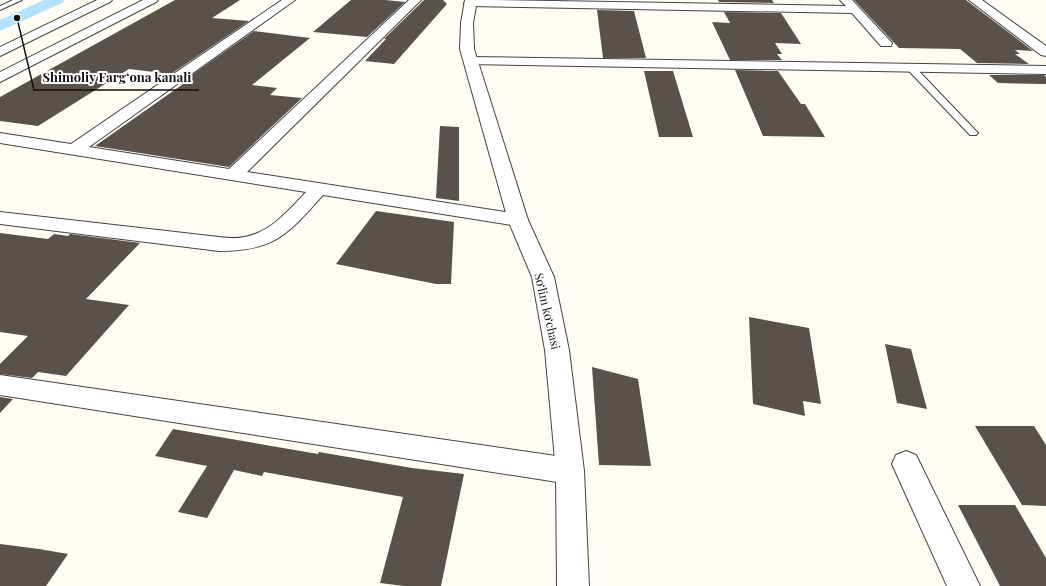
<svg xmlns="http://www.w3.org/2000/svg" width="1046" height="586" viewBox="0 0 1046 586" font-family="'Playfair Display',serif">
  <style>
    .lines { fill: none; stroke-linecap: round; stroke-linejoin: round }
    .canal { fill: #b2e2fc; fill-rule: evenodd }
    .building { fill: #5a514b }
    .service-casing { stroke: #434343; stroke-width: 2 }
    .minor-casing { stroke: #434343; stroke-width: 2 }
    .tertiary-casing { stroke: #434343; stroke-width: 2 }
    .service { fill: #fff; fill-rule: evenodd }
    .minor { fill: #fff; fill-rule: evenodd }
    .tertiary { fill: #fff; fill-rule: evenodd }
    .labels { text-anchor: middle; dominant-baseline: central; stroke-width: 4; stroke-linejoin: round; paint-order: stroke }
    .street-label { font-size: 12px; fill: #101010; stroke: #fff }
    .leader { fill: none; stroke: #101010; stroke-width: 1.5 }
    .callout-dot { fill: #101010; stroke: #fff; stroke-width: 1.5 }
    .callout-label { font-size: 13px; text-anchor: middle; font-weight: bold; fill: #101010; stroke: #fff; stroke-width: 4; stroke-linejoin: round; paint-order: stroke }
  </style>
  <rect width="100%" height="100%" fill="#fffcf3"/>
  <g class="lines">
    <path class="canal" d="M44,0H65L62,3L0,31V20Z"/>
  </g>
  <path class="building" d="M175,0H240L212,18L249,21L171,74L129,69L38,126L0,121V97Z
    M351,0H385L405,2L367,37L313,32Z
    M424,0H443L447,4L394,64L365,61L386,39H384Z
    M718,0H772L774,3L719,2Z
    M854,0H966L1033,51L1015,50L1020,54H1015L1029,64L977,63L960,49L899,48Z
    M597,10L634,11L646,58H603Z
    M724,12L781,13L801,44L775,43L782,54H777L782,60H730L712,22L730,23Z
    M254,31L310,38L252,85L277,88L270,95L302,98L229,167L95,146L193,77L190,76Z
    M735,70L778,71L801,104H805L825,137L763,136Z
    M644,71H673L693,137H659Z
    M989,75H1044L1046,77V84L998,83Z
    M440,126L459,127V201L436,198Z
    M376,211L454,222L451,284H436L336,264Z
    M0,233L48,239L54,234L68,236L70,234L140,243L86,299L129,305L66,376L38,372L32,378L0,374V364L28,336L0,332Z
    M749,317L809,328L821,404L803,401L805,416L753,404Z
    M885,344L911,349L927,409L897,403Z
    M592,367L638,379L651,466L599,465Z
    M0,397L13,399L0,413Z
    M975,426H1034L1046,445V506L1022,505Z
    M173,429L318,454L319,452L412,468L464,474L441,586H404L380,583L403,497L264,472L262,476L234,470L207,518L178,512L207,466L155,456Z
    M958,505H1015L1046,558V586H1000Z
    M0,544L39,549L68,554L46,586H0Z"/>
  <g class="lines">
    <g class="service-casing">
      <path id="service" d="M13,0H22L0,10V6Z
        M908,66H914L976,131L978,133L976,135H970L908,70Z"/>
    </g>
    <g class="minor-casing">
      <path id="minor" d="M97,0H112L110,2L0,56V47Z
        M143,0H158L156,2L0,82V72Z
        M282,0H295L89,147L229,169L409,0H421L247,172L518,214L525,216L528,220L525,224L518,226L323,195C288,234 275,251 219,251L0,224V212L219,237C227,238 236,239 244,237C270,233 289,210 306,192L0,143V133L71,144Z
        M492,0L846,6L840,0H852L892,43L891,46H881L852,13L470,6L466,5L464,3L468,0Z
        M969,0H982L1046,46V56L1041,55Z
        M471,57L1046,66V74L466,64L464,61L466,58Z
        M0,375L570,458L580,462L584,471L580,480L570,484L0,395Z
        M906,451L916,455L980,586H947L892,464L896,455Z"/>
    </g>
    <g class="tertiary-casing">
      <path id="tertiary" d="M465,0H477L473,23L474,49L528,220L554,277L569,350L584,471L589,586H557L556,471L545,350L532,277L508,220L460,49L461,23Z"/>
    </g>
    <use href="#service" class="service"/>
    <use href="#minor" class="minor"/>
    <use href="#tertiary" class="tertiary"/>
  </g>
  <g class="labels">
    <g class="street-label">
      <text transform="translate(548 311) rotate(77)">Soʻlim koʻchasi</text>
    </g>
  </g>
  <path class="leader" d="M17 18L34 90H199"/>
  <circle class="callout-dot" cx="17" cy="18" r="4"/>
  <g class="callout-label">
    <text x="117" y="82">Shimoliy Fargʻona kanali</text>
  </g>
</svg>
